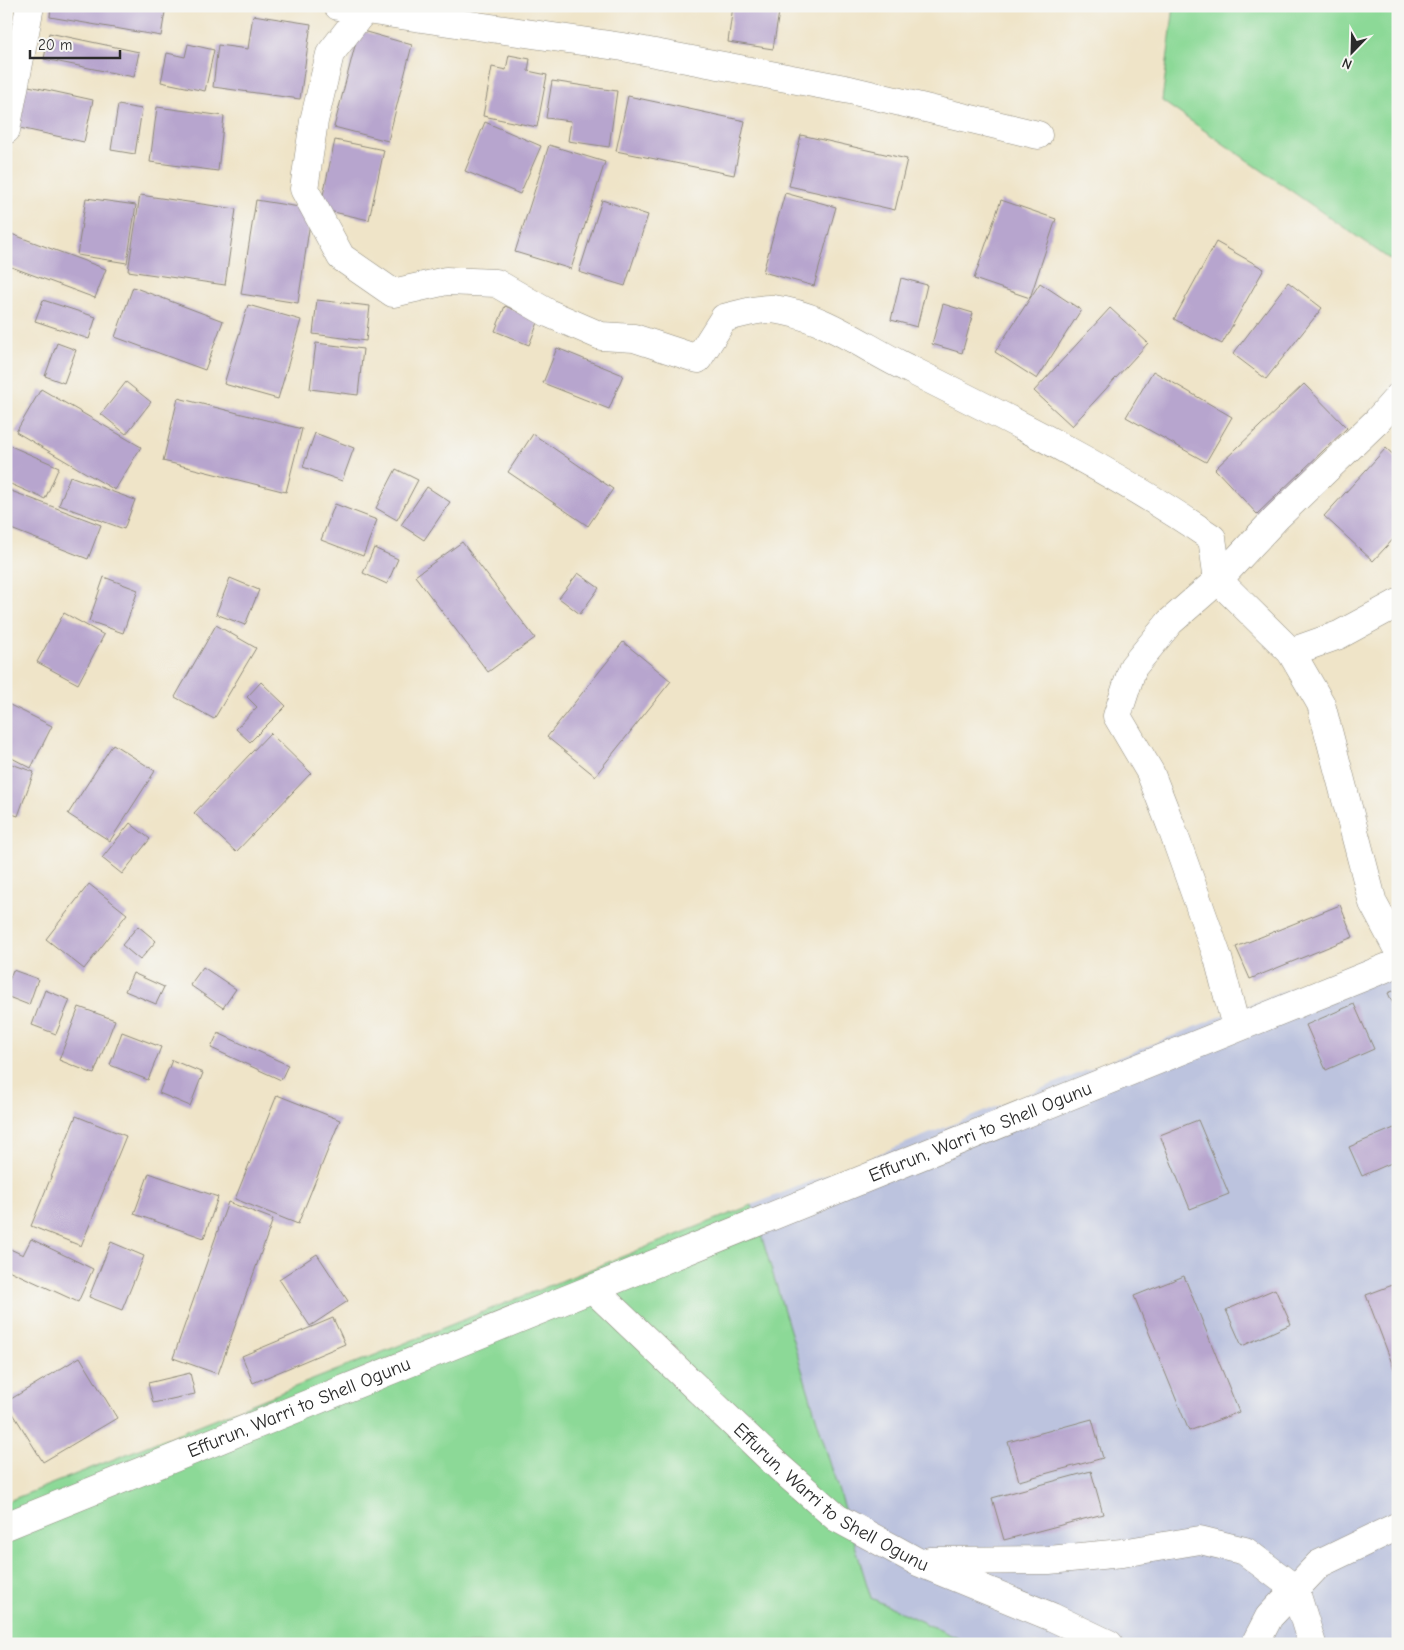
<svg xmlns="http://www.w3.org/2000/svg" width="1404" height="1650" viewBox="0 0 1404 1650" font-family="'Comic Neue',sans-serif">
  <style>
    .industrial { fill: #bcc3de }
    .green { fill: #8cd997; stroke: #5c8261 }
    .building { fill: #b7a5ce }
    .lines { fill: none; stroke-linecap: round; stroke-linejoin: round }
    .minor-casing { stroke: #8d887a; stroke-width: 29 }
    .minor { stroke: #fff; stroke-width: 28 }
    .labels { text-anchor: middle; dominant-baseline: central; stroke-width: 5; stroke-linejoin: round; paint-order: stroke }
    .street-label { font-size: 19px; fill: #2b2b2b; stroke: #f6f6f2 }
  </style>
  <rect width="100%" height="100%" fill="#f6f6f2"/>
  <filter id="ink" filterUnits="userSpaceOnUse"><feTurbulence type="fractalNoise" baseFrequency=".02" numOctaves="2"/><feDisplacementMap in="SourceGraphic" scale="10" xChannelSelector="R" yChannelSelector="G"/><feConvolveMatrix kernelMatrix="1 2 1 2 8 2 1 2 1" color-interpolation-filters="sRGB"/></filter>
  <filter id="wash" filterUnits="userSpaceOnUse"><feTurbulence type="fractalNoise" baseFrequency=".0096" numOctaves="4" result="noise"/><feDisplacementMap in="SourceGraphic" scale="20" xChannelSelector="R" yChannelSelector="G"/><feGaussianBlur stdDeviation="1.12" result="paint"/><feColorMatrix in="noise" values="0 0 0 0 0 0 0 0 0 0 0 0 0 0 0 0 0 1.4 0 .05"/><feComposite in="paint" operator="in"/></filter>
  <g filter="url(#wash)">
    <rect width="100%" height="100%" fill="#efe4c8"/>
    <path class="industrial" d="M1398,945V1644H970L871,1598L752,1205Z"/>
    <path class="green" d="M1174,6H1398V265L1162,101Z
      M752,1205L871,1598L970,1644H6V1502Z"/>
    <g id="blocks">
      <path class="building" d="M51,6H166L161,36L50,17Z
        M733,6H780L773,49L728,42Z
        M253,15L311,24L300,99L213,87L218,45L248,49Z
        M359,30L412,45L388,141L334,127Z
        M49,33L139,52L134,77L44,59Z
        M188,44L214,50L205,91L161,82L167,53L185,57Z
        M509,55L530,59L528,71L547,75L537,127L483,116L492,67L506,70Z
        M552,81L617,91L609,147L568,141L571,121L546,118Z
        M24,85L93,100L84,142L15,127Z
        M628,96L745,121L734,175L616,151Z
        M118,105L142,109L135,154L111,150Z
        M157,107L224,116L218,171L150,162Z
        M485,122L541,146L520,194L465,171Z
        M801,135L907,159L895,210L789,186Z
        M335,140L384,150L369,220L320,209Z
        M549,145L605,162L571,269L515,252Z
        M785,193L836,207L814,286L763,272Z
        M140,195L236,209L225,285L128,271Z
        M86,198L136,205L127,263L77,255Z
        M256,200L312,209L298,303L241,294Z
        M602,200L648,215L625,286L579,272Z
        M1001,200L1056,219L1030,298L974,279Z
        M6,232L106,269L95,298L6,265Z
        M1216,242L1264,269L1222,344L1174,319Z
        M901,278L927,285L917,327L891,320Z
        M1288,282L1322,308L1266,379L1233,354Z
        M1040,283L1081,310L1037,379L995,352Z
        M133,287L223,321L205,370L115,337Z
        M43,300L96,317L89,339L35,321Z
        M317,300L370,306L366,341L313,334Z
        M943,304L973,313L962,353L932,344Z
        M248,305L301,320L278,399L224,384Z
        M505,306L539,320L529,345L495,331Z
        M1110,308L1148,343L1072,426L1034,391Z
        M57,343L76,350L64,383L45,376Z
        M316,343L363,349L358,395L310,389Z
        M557,348L623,375L609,409L543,383Z
        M1153,371L1232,417L1206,462L1126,417Z
        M126,382L151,402L126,434L101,414Z
        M1304,384L1347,428L1257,514L1215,469Z
        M41,389L141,447L115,490L16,432Z
        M178,398L302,429L286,492L163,461Z
        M315,433L354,448L342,481L303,467Z
        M533,434L613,489L588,526L508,472Z
        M6,444L59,467L45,499L6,482Z
        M1386,448L1398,459V534L1373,561L1324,516Z
        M396,469L418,480L397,520L376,508Z
        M70,476L135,500L124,529L59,505Z
        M427,487L450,502L424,540L401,525Z
        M6,489L101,525L88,559L6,527Z
        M335,504L377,520L363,556L321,540Z
        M462,542L535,638L488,672L415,576Z
        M374,548L398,559L387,584L363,573Z
        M578,573L599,588L580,614L559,598Z
        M104,577L138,590L123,633L89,621Z
        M230,578L259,590L245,625L216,614Z
        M64,613L104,635L78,684L37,662Z
        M216,625L256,648L214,719L175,697Z
        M623,642L671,681L595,776L547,737Z
        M261,682L286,706L250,742L236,729L257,707L247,697Z
        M6,703L52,726L31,768L6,755Z
        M270,733L311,773L236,852L194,813Z
        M113,744L155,771L110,841L68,814Z
        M6,762L34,772L18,816L6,812Z
        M130,823L150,839L122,874L102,858Z
        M89,884L127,914L84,969L46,939Z
        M1340,905L1353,937L1250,979L1236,947Z
        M138,926L156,941L140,960L122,945Z
        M203,967L236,989L223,1008L190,985Z
        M13,970L38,979L29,1005L6,996V988Z
        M133,973L164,987L156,1004L125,991Z
        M1398,989V1014L1388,993Z
        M45,990L70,1000L56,1034L32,1025Z
        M1354,1004L1374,1049L1326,1070L1306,1025Z
        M79,1007L115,1020L94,1074L59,1060Z
        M122,1032L161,1047L148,1080L110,1065Z
        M218,1033L288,1065L281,1080L211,1048Z
        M172,1060L203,1073L190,1106L159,1093Z
        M277,1095L340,1120L298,1224L235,1199Z
        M76,1116L126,1136L81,1246L31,1226Z
        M1198,1120L1229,1194L1190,1209L1160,1135Z
        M1394,1128L1398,1136V1160L1362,1176L1349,1147Z
        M149,1173L218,1197L204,1238L134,1214Z
        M228,1202L273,1219L218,1374L173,1358Z
        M31,1239L93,1269L78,1302L6,1269V1247L23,1255Z
        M111,1242L144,1256L122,1310L89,1297Z
        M317,1254L348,1301L310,1326L279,1279Z
        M1184,1276L1239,1412L1189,1431L1134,1296Z
        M1398,1283V1379L1366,1295Z
        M1275,1289L1291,1324L1242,1346L1226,1310Z
        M333,1318L345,1344L253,1383L242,1356Z
        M80,1357L117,1418L43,1462L6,1402Z
        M190,1373L195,1394L153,1403L148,1383Z
        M1092,1419L1103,1458L1019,1481L1008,1442Z
        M1091,1471L1103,1514L1004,1540L992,1498Z"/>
    </g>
  </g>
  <g filter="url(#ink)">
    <use href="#blocks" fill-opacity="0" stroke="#8d887a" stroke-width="1"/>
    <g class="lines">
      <g class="minor-casing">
        <g id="minor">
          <path d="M338,6L623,47L850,90L1038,135"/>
          <path d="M364,10L330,54L314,121L304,189L341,257L393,293L446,281L496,283L548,313L601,336L634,338L698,359L724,318C738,315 757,308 772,309C819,314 858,343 899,364C1007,418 1113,470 1212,538L1218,580"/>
          <path d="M6,130L30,6"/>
          <path d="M1218,580L1277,517L1377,421L1398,397"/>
          <path d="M1398,603L1339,635L1291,652L1321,704L1373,903L1398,950"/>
          <path d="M1236,1027L1218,958L1171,826L1150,772L1117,716L1133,667L1170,622L1218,580L1291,652"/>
          <path id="s1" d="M593,1289L779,1467L837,1518L918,1562L1052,1617L1109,1644"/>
          <path id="s2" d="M6,1526L1398,963"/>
          <path d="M930,1561L1049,1560L1122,1553L1200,1540L1245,1551L1295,1589L1312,1644"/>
          <path d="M1255,1644L1269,1617L1319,1564L1398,1526"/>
        </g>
      </g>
      <use href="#minor" class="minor"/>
    </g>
  </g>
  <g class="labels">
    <g class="street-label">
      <text stroke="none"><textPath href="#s2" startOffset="1051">Effurun, Warri to Shell Ogunu</textPath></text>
      <text stroke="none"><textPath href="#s2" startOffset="316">Effurun, Warri to Shell Ogunu</textPath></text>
      <text stroke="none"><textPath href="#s1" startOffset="318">Effurun, Warri to Shell Ogunu</textPath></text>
    </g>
  </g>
  <rect width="1404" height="1650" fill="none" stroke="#f6f6f2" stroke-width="25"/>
  <g transform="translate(1352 52) rotate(203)" stroke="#f6f6f2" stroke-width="4" paint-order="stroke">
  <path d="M0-4L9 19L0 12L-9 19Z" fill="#2b2b2b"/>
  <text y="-8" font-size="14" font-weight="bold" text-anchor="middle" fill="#2b2b2b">N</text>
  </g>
  <path d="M30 50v8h90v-8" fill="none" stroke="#2b2b2b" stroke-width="2.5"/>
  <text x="38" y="50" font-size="15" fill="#2b2b2b" stroke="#f6f6f2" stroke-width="4" paint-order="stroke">20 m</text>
</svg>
